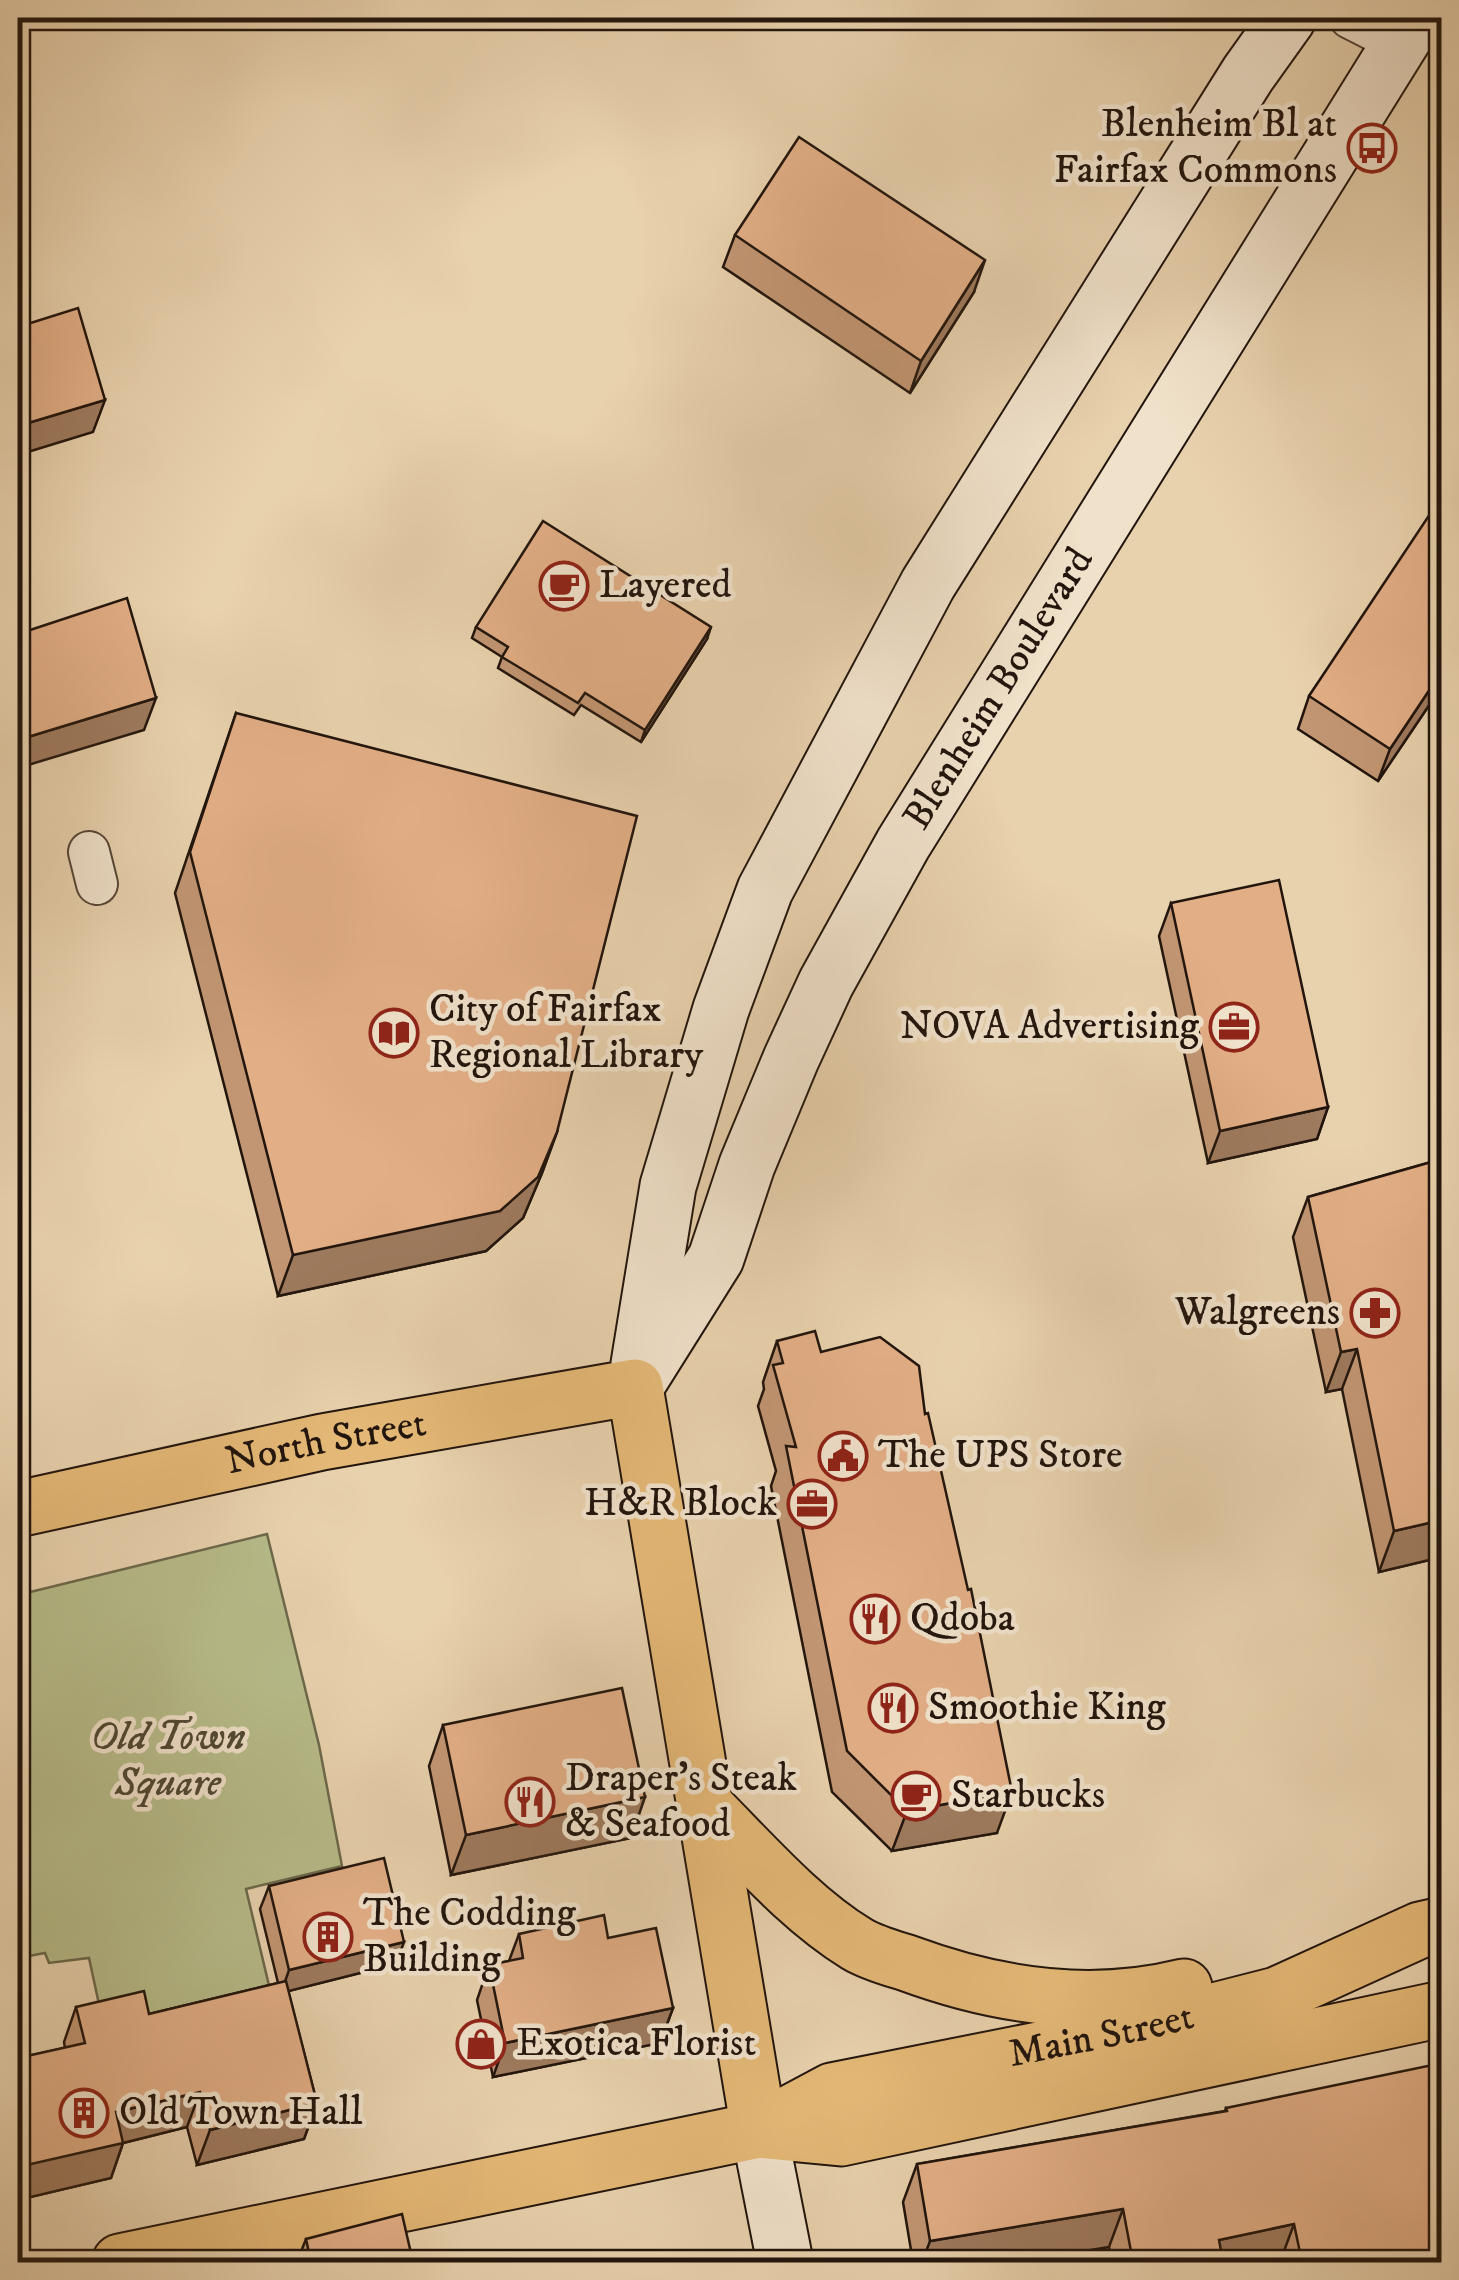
<svg xmlns="http://www.w3.org/2000/svg" width="1459" height="2280" viewBox="0 0 1459 2280" font-family="'IM FELL DW Pica',serif">
  <style>
    .green { fill: #b6bb89; stroke: #6c684b; stroke-width: 2.5 }
    .lines { fill: none; stroke-linecap: round; stroke-linejoin: round }
    .street-casing { stroke: #544435; stroke-width: 44 }
    .secondary-casing { stroke: #22150d; stroke-width: 59 }
    .primary-casing { stroke: #22150d; stroke-width: 59 }
    .street { stroke: #f0e1ca; stroke-width: 40 }
    .secondary { stroke: #f0e1ca; stroke-width: 55 }
    .primary { stroke: #e4b876; stroke-width: 55 }
    .wall { fill: #c29673; stroke: #22150d; stroke-width: 2.5 }
    .shaded-wall { fill: #9e7a5e; stroke: #22150d; stroke-width: 2.5 }
    .building { fill: #e2ae86; stroke: #22150d; stroke-width: 2.5 }
    .labels { text-anchor: middle; dominant-baseline: central; stroke-width: 9; stroke-linejoin: round; paint-order: stroke }
    .poi-label { font-size: 40px; fill: #22150d; stroke: #f0e1ca; text-anchor: start }
    .street-label { font-size: 40px; fill: #22150d; stroke: #f0e1ca }
    .park-label { font-size: 40px; font-style: italic; fill: #4e4732; stroke: #f0e1ca }
  </style>
  <rect width="100%" height="100%" fill="#e8d1ad"/>
  <filter id="stains"><feTurbulence type="fractalNoise" baseFrequency=".002" numOctaves="4"/><feColorMatrix values="0 0 0 0 .2 0 0 0 0 .09 0 0 0 0 .02 0 0 0 .5 -.17"/></filter>
  <radialGradient id="worn" r=".72"><stop offset=".6" stop-color="#630" stop-opacity="0"/><stop offset="1" stop-color="#630" stop-opacity=".3"/></radialGradient>
  <path class="green" d="M267,1534L319,1745L342,1866L246,1889L276,2015L105,2032L89,1958L49,1963L45,1953L18,1958V1595Z"/>
  <g class="lines">
    <g class="street-casing">
      <path id="street" d="M1350,18L1401,44
        M89,852L97,884"/>
    </g>
    <g class="secondary-casing">
      <g id="secondary">
        <path d="M639,1364L668,1186L721,1009L765,890L928,584L1248,74L1288,18"/>
        <path id="s1" d="M635,1387L716,1258L747,1165L791,1059L826,983L903,844L1416,18"/>
        <path d="M759,2130L785,2262"/>
      </g>
    </g>
    <g class="primary-casing">
      <g id="primary">
        <path id="s2" d="M18,1509L322,1442L635,1387L759,2130"/>
        <path d="M705,1806C752,1853 800,1909 857,1944C872,1953 891,1958 907,1963C996,1996 1091,2010 1184,1987"/>
        <path d="M759,2130L841,2138L1442,2009"/>
        <path id="s3" d="M120,2262L759,2130L832,2091L1144,2029L1277,1995L1420,1930L1442,1925"/>
      </g>
    </g>
    <use href="#street" class="street"/>
    <use href="#secondary" class="secondary"/>
    <use href="#primary" class="primary"/>
  </g>
  <path class="wall" d="M735,235L974,292L910,393L723,267Z
    M1442,508V686L1378,781L1298,729L1309,696Z
    M476,627L707,639L641,742L581,705L574,715L498,668L502,657L472,638Z
    M236,713L557,1132L542,1173L523,1218L486,1251L278,1296L175,893Z
    M1171,903L1328,1107L1317,1139L1208,1163L1159,936Z
    M1442,1159V1557L1379,1572L1342,1389L1326,1392L1293,1237L1308,1197Z
    M777,1341L821,1352L925,1414L997,1833L892,1851L832,1792L771,1486L776,1471L758,1406L764,1389L763,1382Z
    M443,1725L631,1838L451,1875L429,1766Z
    M269,1886L396,1964L288,1991L317,2103L304,2139L197,2165L187,2127L123,2143L111,2178L18,2200V2058L65,2048L64,2042L76,2007L149,2014L278,1983L260,1909Z
    M519,1934L608,1938L673,2008L660,2043L493,2077L477,2000L489,1965L509,1961Z
    M1226,2108L1442,2262H1112L1109,2247L1018,2262H913L903,2202L917,2164L1225,2111Z
    M306,2239L413,2262H297Z"/>
  <path class="shaded-wall" d="M985,260L974,292L910,393L921,361Z
    M105,400L93,432L18,455V426Z
    M711,627L707,639L641,742L645,730Z
    M1442,671V686L1378,781L1390,749Z
    M156,698L144,730L18,768V740Z
    M1328,1107L1317,1139L1208,1163L1220,1131Z
    M557,1132L542,1173L523,1218L486,1251L278,1296L293,1255Z
    M1357,1349L1342,1389L1326,1392L1341,1352Z
    M1442,1520V1557L1379,1572L1394,1531Z
    M1012,1792L997,1833L892,1851L907,1811Z
    M645,1797L631,1838L451,1875L466,1835Z
    M404,1942L396,1964L281,1993L289,1970Z
    M673,2008L660,2043L493,2077L505,2043Z
    M200,2092L187,2127L119,2144L123,2143L111,2178L18,2200V2167L116,2112Z
    M317,2103L304,2139L197,2165L210,2130Z
    M1123,2209L1109,2247L1018,2262H922L930,2241Z
    M1294,2224L1280,2262H1211L1219,2240Z"/>
  <path class="building" d="M799,137L985,260L921,361L735,235Z
    M78,308L105,400L18,426V327Z
    M1436,505L1442,508V671L1390,749L1309,696Z
    M543,521L711,627L645,730L585,693L578,703L502,657L508,647L476,627Z
    M127,598L156,698L18,740V634Z
    M236,713L637,816L557,1132L538,1177L500,1211L293,1255L190,852Z
    M1279,880L1328,1107L1220,1131L1171,903Z
    M1442,1159V1520L1394,1531L1357,1349L1341,1352L1308,1197Z
    M815,1331L821,1352L880,1337L919,1366L925,1414L928,1413L968,1590L971,1589L1012,1792L907,1811L847,1751L786,1446L796,1447L773,1365L783,1363L777,1341Z
    M622,1688L645,1797L466,1835L443,1725Z
    M384,1858L404,1942L289,1970L269,1886Z
    M604,1915L608,1938L656,1928L673,2008L505,2043L489,1965L523,1958L519,1934Z
    M286,1981L317,2103L210,2130L200,2092L116,2112L123,2143L18,2167V2058L85,2043L76,2007L144,1991L149,2014Z
    M1442,2063V2262H1302L1294,2224L1219,2240L1223,2262H1133L1123,2209L930,2241L917,2164L1227,2111L1226,2108Z
    M402,2214L413,2262H311L306,2239Z"/>
  <defs>
    <g id="bus-ring" transform="scale(2.5)"><circle r="9.5" fill="#f0e1ca" stroke="#8f2418" stroke-width="1.5"/><path d="M-5-6H5V4H4V6H2V4H-2V6H-4V4H-5ZM-3.5-4V0h7V-4ZM-3.5 1.2v1.5H-2V1.2ZM2 1.2v1.5H3.5V1.2Z" fill="#8f2418"/></g>
    <g id="cafe-ring" transform="scale(2.5)"><circle r="9.5" fill="#f0e1ca" stroke="#8f2418" stroke-width="1.5"/><path d="M-5.5-4.5H6V0H3Q3 3.5 0 3.5H-2.5Q-5.5 3.5-5.5 0ZM3-3.2v2h1.7v-2ZM-6 4.5H4V6H-6Z" fill="#8f2418"/></g>
    <g id="office-ring" transform="scale(2.5)"><circle r="9.5" fill="#f0e1ca" stroke="#8f2418" stroke-width="1.5"/><path d="M-6-3h4V-5.5h4V-3h4V5H-6ZM-1-4.5V-3h2v-1.5ZM-6 0V1H6V0Z" fill="#8f2418"/></g>
    <g id="library-ring" transform="scale(2.5)"><circle r="9.5" fill="#f0e1ca" stroke="#8f2418" stroke-width="1.5"/><path d="M-6-4Q-3-5.5-.7-3.5V5Q-3 3-6 4ZM6-4Q3-5.5 .7-3.5V5Q3 3 6 4Z" fill="#8f2418"/></g>
    <g id="pharmacy-ring" transform="scale(2.5)"><circle r="9.5" fill="#f0e1ca" stroke="#8f2418" stroke-width="1.5"/><path d="M-2-6h4v4h4v4h-4v4h-4v-4h-4v-4h4Z" fill="#8f2418"/></g>
    <g id="civic-ring" transform="scale(2.5)"><circle r="9.5" fill="#f0e1ca" stroke="#8f2418" stroke-width="1.5"/><path d="M-.6-6.5H3V-4.5H.6V-3L4-1V1h2V6H-6V1h2V-1L-.6-3ZM-1.2 2.5V6h2.4V2.5Z" fill="#8f2418"/></g>
    <g id="restaurant-ring" transform="scale(2.5)"><circle r="9.5" fill="#f0e1ca" stroke="#8f2418" stroke-width="1.5"/><path d="M-5-6h1v4h1v-4h1v4h1v-4h1v5L-1.5 .5V6h-2V.5L-5-1ZM5-6V6H3V1.5H1.5Q1.5-4 5-6Z" fill="#8f2418"/></g>
    <g id="building-ring" transform="scale(2.5)"><circle r="9.5" fill="#f0e1ca" stroke="#8f2418" stroke-width="1.5"/><path d="M-4-6H4V6H1V3H-1V6H-4ZM-2.5-4.3h1.7v1.8h-1.7ZM.8-4.3h1.7v1.8H.8ZM-2.5-1h1.7V.8h-1.7ZM.8-1h1.7V.8H.8Z" fill="#8f2418"/></g>
    <g id="shop-ring" transform="scale(2.5)"><circle r="9.5" fill="#f0e1ca" stroke="#8f2418" stroke-width="1.5"/><path d="M-5-2.5h2.3a2.7 3.5 0 0 1 5.4 0H5L5.5 6h-11ZM-1.5-2.5h3a1.5 2.3 0 0 0-3 0Z" fill="#8f2418"/></g>
  </defs>
  <g fill-rule="evenodd">
    <use href="#bus-ring" x="1372" y="148"/>
    <use href="#cafe-ring" x="564" y="586"/>
    <use href="#office-ring" x="1234" y="1027"/>
    <use href="#library-ring" x="394" y="1033"/>
    <use href="#pharmacy-ring" x="1375" y="1313"/>
    <use href="#civic-ring" x="843" y="1456"/>
    <use href="#office-ring" x="812" y="1504"/>
    <use href="#restaurant-ring" x="875" y="1619"/>
    <use href="#restaurant-ring" x="893" y="1708"/>
    <use href="#cafe-ring" x="916" y="1796"/>
    <use href="#restaurant-ring" x="530" y="1802"/>
    <use href="#building-ring" x="328" y="1937"/>
    <use href="#shop-ring" x="481" y="2044"/>
    <use href="#building-ring" x="84" y="2113"/>
  </g>
  <g class="labels">
    <g class="poi-label">
      <text x="1337" y="125" text-anchor="end">Blenheim Bl at<tspan x="1337" dy="46">Fairfax Commons</tspan></text>
      <text x="599" y="586">Layered</text>
      <text x="429" y="1010">City of Fairfax<tspan x="429" dy="46">Regional Library</tspan></text>
      <text x="1199" y="1027" text-anchor="end">NOVA Advertising</text>
      <text x="1340" y="1313" text-anchor="end">Walgreens</text>
      <text x="878" y="1456">The UPS Store</text>
      <text x="777" y="1504" text-anchor="end">H&amp;R Block</text>
      <text x="910" y="1619">Qdoba</text>
      <text x="928" y="1708">Smoothie King</text>
      <text x="565" y="1779">Draper’s Steak<tspan x="565" dy="46">&amp; Seafood</tspan></text>
      <text x="951" y="1796">Starbucks</text>
      <text x="363" y="1914">The Codding<tspan x="363" dy="46">Building</tspan></text>
      <text x="516" y="2044">Exotica Florist</text>
      <text x="119" y="2113">Old Town Hall</text>
    </g>
    <g class="street-label">
      <text stroke="none"><textPath href="#s1" startOffset="790">Blenheim Boulevard</textPath></text>
      <text stroke="none"><textPath href="#s2" startOffset="315">North Street</textPath></text>
      <text stroke="none"><textPath href="#s3" startOffset="1010">Main Street</textPath></text>
    </g>
    <g class="park-label">
      <text x="168" y="1738">Old Town<tspan x="168" dy="46">Square</tspan></text>
    </g>
  </g>
  <rect width="1459" height="2280" fill="none" stroke="#e8d1ad" stroke-width="60"/>
  <rect x="20" y="20" width="1419" height="2240" fill="none" stroke="#22150d" stroke-width="5"/>
  <rect x="30" y="30" width="1399" height="2220" fill="none" stroke="#22150d" stroke-width="2.5"/>
  <rect width="100%" height="100%" filter="url(#stains)"/>
  <rect width="100%" height="100%" fill="url(#worn)"/>
</svg>
